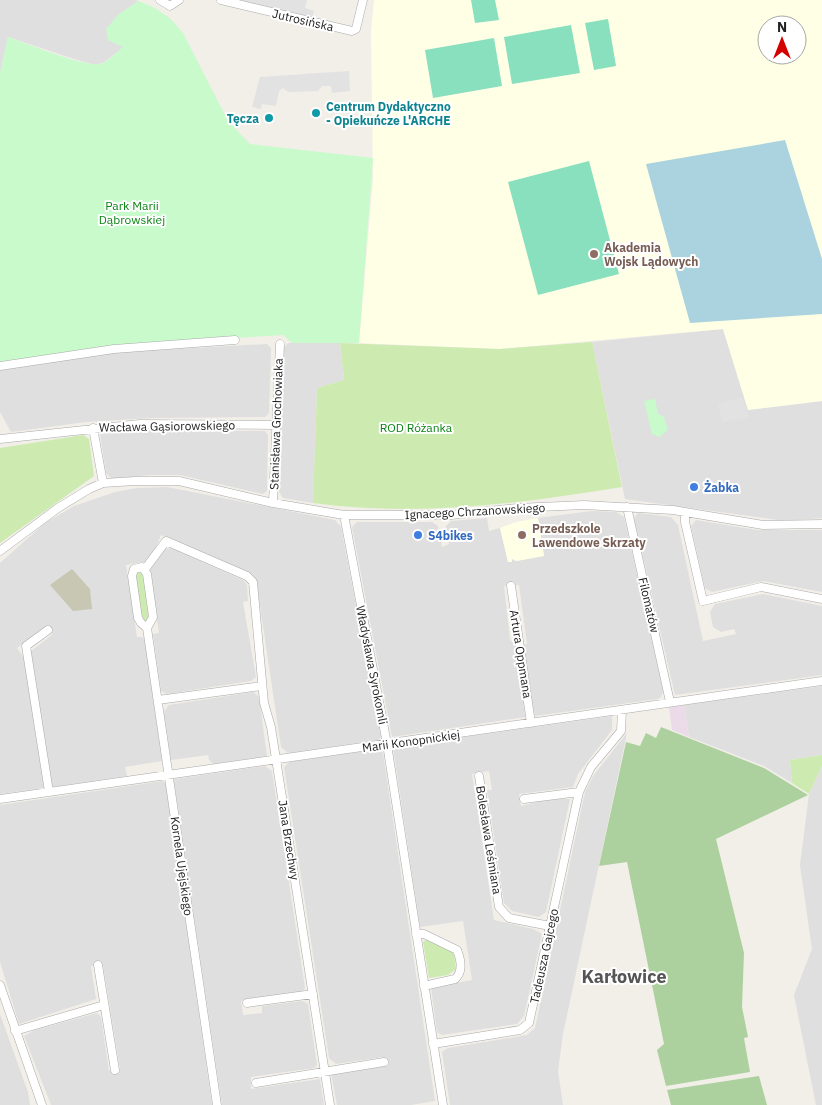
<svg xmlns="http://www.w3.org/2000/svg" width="822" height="1105" viewBox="0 0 822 1105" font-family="'IBM Plex Sans',sans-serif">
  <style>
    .residential { fill: #e0dfdf }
    .industrial { fill: #ebdbe8 }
    .education { fill: #ffffe5; fill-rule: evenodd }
    .construction { fill: #c7c7b4 }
    .grass { fill: #cdebb0 }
    .forest { fill: #add19e }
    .park { fill: #c8facc }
    .pitch { fill: #88e0be }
    .parking { fill: #e2e2e2 }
    .water { fill: #aad3df }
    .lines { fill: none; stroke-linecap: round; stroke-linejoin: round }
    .street-casing { stroke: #a9a9a9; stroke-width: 9 }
    .street { stroke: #fff; stroke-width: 8 }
    .culture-dot { fill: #0f9aa8; stroke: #fff; stroke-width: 2 }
    .education-dot { fill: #8d6e63; stroke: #fff; stroke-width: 2 }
    .shop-dot { fill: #3f7fe0; stroke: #fff; stroke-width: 2 }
    .labels { text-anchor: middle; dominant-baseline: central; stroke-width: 4; stroke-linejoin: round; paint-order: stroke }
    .street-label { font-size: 12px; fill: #222; stroke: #fff }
    .culture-label { font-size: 12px; font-weight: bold; fill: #0d838f; stroke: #fff; text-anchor: start }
    .park-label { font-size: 12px; fill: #0c8416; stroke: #fff }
    .education-label { font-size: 12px; font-weight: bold; fill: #785e54; stroke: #fff; text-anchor: start }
    .shop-label { font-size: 12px; font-weight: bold; fill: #366cbe; stroke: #fff; text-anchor: start }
    .district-label { font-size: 18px; font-weight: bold; fill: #555; stroke: #fff }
  </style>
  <rect width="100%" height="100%" fill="#f2efe9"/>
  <path class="residential" d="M0,0H135L139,1L119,14L124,47L103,63L95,65L74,59L8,37L0,73Z
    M723,329L748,410L822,401V518L785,521L625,499L592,342Z
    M288,343H340L344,380L317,388L313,503L283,498L279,492L284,348Z
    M267,344L271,348L269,413L265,417L151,418L86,422L11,432L0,412V370L120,352Z
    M147,430L265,431L268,435L267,491L263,494L180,475H150L112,479L106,473L100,434Z
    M167,487L335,520L341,527L381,737L378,740L288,753L281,747L256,579L252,574L161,535L150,561L126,565L137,637H143L145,642L162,761L125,767L127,776L52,787L31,651L52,635V630L48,626L17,648L25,659L44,788L0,794V563L45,523L74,506L115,492L137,488Z
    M591,511L616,512L624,517L663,691L661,697L658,699L535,716L523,645L527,644L519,585L504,586L510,640L516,645L525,717L392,737L352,527L357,522H432L438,526L442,547L449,544L446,526L451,521L487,518L489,531L500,528L508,562L512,559H516L517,561L544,556L538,518Z
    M638,513L671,517L678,525L703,641L736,634L734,629L721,632L713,627L710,612L715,604L763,594L822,606V675L675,695L634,518Z
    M696,520L757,530H822V592L763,581L712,592L705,588L691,526Z
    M171,548L243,580L247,585L248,601L243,602L256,677L251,681L167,694L161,691L153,634L159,633L150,570L162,550Z
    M822,686V755L790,760L792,783L764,766L689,737L684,705Z
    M253,692L259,697L267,756L213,764L209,760L208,755L171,760L164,712L169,705Z
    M612,716V730L578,774L573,787L519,794L521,806L548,799H570L546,912L539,917L512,911L504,903L487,790H492L489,771L472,774L494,920L533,929L542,934L524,1016L517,1024L442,1035L437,1032L431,988L472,980L463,921L420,927L393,747Z
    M627,733L563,1034L558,1071L563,1105H450L442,1052L448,1048L527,1035L535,1028L585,792L593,776Z
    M379,749L383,753L435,1101L411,1105H337L331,1074L384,1065L383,1057L336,1064L329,1058L284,767L289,762Z
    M265,766L272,771L305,988L301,993L241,1001L243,1015L262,1013V1006L303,1001L308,1004L317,1065L314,1068L251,1077V1089L320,1079L324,1105H222L174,781L175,779Z
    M822,766V1105H816L794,995L812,949L800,865L809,794Z
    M163,781L166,784L212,1105H51L24,1036L35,1030L97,1013L101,1017L109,1071L120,1069L103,965L91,966L96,999L19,1024L0,962V805Z
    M0,1014L28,1092L30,1105H0Z"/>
  <path class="industrial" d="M684,705L689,737L672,730L669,707Z"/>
  <path class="education" d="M374,0H822V401L748,410L723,329L499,349L359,343L373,179L371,31ZM767,25H797V55H767Z
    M538,518L544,556L516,561L512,559V562H508L500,528L516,522Z"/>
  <path class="construction" d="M72,569L90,589L92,609L73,611L50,585Z"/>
  <path class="grass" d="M592,342L622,487C519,504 417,517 313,503L317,388L344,380L340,343L499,349Z
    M83,435L89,439L94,476L0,543V448Z
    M139,571L143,572L151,615L147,622L142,621L134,577Z
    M822,755V766L809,794L792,783L790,760Z
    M427,939L454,953L456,969L448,975L429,978L423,942Z"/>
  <path class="forest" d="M661,727L764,768L808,795L716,839L744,953L742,1007L748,1037L744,1038L750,1072L666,1086L657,1050L664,1044L627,862L599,866L626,742L640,746L646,733L656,738Z
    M759,1076L767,1105H671L667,1090Z"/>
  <path class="park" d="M139,1L155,8L171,19L183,33L228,121L250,144L373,158L359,343H292L283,335L117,345L0,362V73L8,37C25,43 87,68 101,64C109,61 117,52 123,47L108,40L106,29L119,14Z
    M655,399L658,414L664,417L668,430L659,437L652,434L644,401Z"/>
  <path class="pitch" d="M471,0H495L499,20L475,23Z
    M608,19L616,66L594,70L585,23Z
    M571,25L580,73L512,84L504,37Z
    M494,38L502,86L433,98L425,50Z
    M589,161L619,274L538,295L508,182Z"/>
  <path class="parking" d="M234,0H307L305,8L314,11L312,19Z
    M349,71L350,91L332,93L331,86H322L318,91L288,92L283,88L279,91L276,106L262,104L261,109L252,107L260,77Z
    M742,397L749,418L723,422L718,404Z"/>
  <path class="water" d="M785,140L822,259V314L690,323L646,164Z"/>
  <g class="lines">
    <g class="street-casing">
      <path id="street" d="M160,0L170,6L179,0
        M221,0L352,31L356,29L363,0
        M0,366L114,349L235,340
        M93,428L103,483
        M0,439L140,424L275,425
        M273,503L280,344
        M627,507L670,702
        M685,512V522L703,601L761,587L822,599
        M344,515L387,744L443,1105
        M0,551L58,508L89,489L103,483L135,481H179L273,503L344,515H451L517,508L584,505L673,510L763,525L822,524
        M145,569L166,541L247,576L253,582L264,703L271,727L330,1105
        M511,586L531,723
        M147,628L141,623L138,618L132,576L134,569L142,567L147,574L153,617L147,628L217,1105
        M48,630L26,646L49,792
        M158,700L262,686
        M479,776L499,907L509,918L550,926
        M0,799L822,681
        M524,799L579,792
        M416,934H424L457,950C461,960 463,972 455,979L424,986
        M98,965L115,1070
        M0,985L42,1105
        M247,1003L313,994
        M15,1031L104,1005
        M433,1044L520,1030L529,1023L579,792L591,767L621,731L622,710
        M256,1083L384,1062"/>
    </g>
    <use href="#street" class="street"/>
  </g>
  <g class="culture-dot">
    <circle cx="316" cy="113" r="5"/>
    <circle cx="269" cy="118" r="5"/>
  </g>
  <g class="education-dot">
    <circle cx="594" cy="254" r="5"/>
    <circle cx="522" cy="535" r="5"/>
  </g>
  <g class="shop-dot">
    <circle cx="694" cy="487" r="5"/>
    <circle cx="418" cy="535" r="5"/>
  </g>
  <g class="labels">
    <g class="street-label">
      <text transform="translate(303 20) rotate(13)">Jutrosińska</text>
      <text transform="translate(276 424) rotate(-88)">Stanisława Grochowiaka</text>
      <text transform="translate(167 426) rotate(-1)">Wacława Gąsiorowskiego</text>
      <text transform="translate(475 511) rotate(-3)">Ignacego Chrzanowskiego</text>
      <text transform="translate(649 605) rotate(77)">Filomatów</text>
      <text transform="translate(521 654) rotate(81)">Artura Oppmana</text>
      <text transform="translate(372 665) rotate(79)">Władysława Syrokomli</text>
      <text transform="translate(411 741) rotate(-8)">Marii Konopnickiej</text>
      <text transform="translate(289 840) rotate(81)">Jana Brzechwy</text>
      <text transform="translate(489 840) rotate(81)">Bolesława Leśmiana</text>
      <text transform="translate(182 866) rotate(82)">Kornela Ujejskiego</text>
      <text transform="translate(544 956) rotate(-78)">Tadeusza Gajcego</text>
    </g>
    <g class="culture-label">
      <text x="326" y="106">Centrum Dydaktyczno<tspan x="326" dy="14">- Opiekuńcze L'ARCHE</tspan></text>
      <text x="259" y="118" text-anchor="end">Tęcza</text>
    </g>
    <g class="park-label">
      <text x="132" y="205">Park Marii<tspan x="132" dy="14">Dąbrowskiej</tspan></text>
      <text x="416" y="427">ROD Różanka</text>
    </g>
    <g class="education-label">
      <text x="604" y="247">Akademia<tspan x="604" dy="14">Wojsk Lądowych</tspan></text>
      <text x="532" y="528">Przedszkole<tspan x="532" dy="14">Lawendowe Skrzaty</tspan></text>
    </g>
    <g class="shop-label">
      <text x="704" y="487">Żabka</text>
      <text x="428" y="535">S4bikes</text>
    </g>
    <g class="district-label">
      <text x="624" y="976">Karłowice</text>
    </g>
  </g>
  <g transform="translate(782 40)"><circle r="24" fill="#ffffff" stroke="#a7a7a7"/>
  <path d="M0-4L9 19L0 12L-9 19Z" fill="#d40000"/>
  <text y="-8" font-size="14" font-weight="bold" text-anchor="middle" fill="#222222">N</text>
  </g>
</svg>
